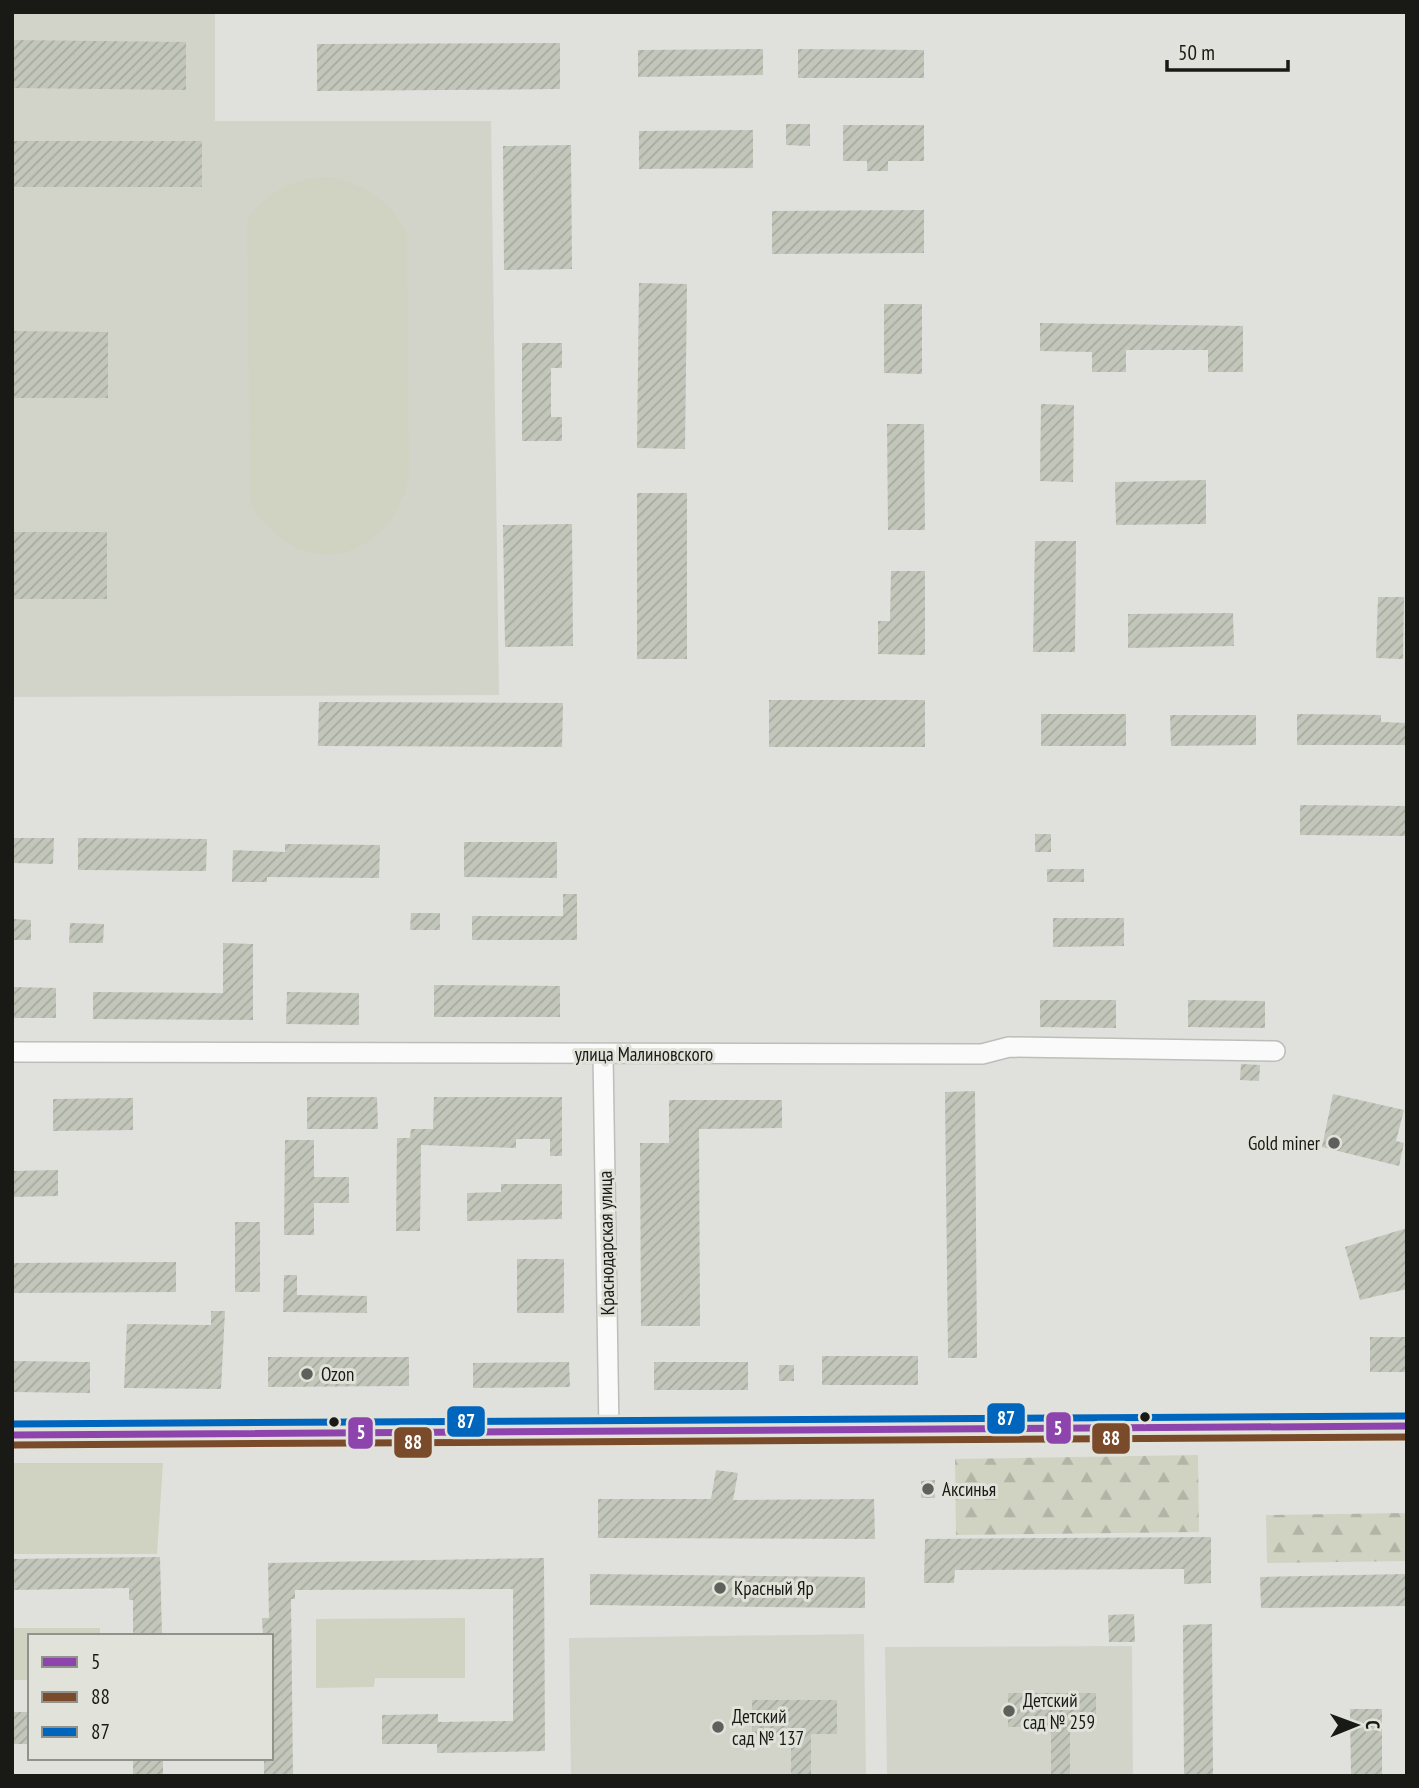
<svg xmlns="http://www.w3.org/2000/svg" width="1419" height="1788" viewBox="0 0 1419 1788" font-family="'PT Sans Narrow',sans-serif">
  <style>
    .built { fill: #d2d4ca }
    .forest { fill: url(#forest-firs) }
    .park { fill: #d0d3c1 }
    .building { fill: url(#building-hatch) }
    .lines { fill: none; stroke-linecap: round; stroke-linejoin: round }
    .minor-casing { stroke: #bdbeba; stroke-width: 22 }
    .secondary-casing { stroke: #bdbeba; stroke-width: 31 }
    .minor { stroke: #fafafa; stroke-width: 19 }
    .secondary { stroke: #fafafa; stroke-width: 28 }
    .bus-1-casing { stroke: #e1e3da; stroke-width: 12 }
    .bus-2-casing { stroke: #e1e3da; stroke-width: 12 }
    .bus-3-casing { stroke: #e1e3da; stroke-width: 12 }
    .bus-1 { stroke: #8e44ad; stroke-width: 7 }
    .bus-2 { stroke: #7a4b2a; stroke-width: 7 }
    .bus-3 { stroke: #0065bd; stroke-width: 7 }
    .poi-dot { fill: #5f5f5b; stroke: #e1e3da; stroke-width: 2.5 }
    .bus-dot { fill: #191916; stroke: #e1e3da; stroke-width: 2.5 }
    .labels { text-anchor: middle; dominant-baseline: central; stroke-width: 6; stroke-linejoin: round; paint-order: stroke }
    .street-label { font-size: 19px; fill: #191916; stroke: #e1e3da }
    .poi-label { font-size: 19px; fill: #191916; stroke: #e1e3da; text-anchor: start }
    .line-badge { stroke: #e1e3da; stroke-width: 2.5 }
    .badge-label { font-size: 19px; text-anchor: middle; font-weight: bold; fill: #fff }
  </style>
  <defs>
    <pattern id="forest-firs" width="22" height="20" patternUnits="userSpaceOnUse" patternTransform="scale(1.75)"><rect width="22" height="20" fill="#d0d3c1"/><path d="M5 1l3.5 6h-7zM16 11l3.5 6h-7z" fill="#b2b5a5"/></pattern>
    <pattern id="building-hatch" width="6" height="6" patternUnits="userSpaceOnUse" patternTransform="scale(1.75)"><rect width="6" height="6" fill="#c3c6ba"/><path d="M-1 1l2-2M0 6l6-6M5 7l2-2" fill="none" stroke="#a7aa9f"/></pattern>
  </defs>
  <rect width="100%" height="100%" fill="#e0e1dc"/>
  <path class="built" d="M12,12H215V121H491L499,695L12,697Z
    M864,1634L866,1776H571L569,1638Z
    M1132,1646L1133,1776H887L885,1647Z"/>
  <path class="forest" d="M1198,1455L1199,1532L956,1535L955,1459Z
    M1407,1513V1561L1267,1563L1266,1515Z"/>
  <path class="park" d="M330,177C366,185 391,201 407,234L409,476C397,540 332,581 277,535C263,524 254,513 250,496L247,220C268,191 294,177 330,177Z
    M12,1463H163L157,1554H12Z
    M465,1618V1678H375L374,1687L316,1688V1619Z
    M12,1628H100V1636H30V1680H12Z"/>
  <path class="building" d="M12,40L186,42V90L12,88Z
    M560,43V89L317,91V44Z
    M763,49V75L638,77V50Z
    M798,49L924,50V78H798Z
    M786,124H810V146L786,145Z
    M843,125H924V161H888V171H867V161H843Z
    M753,130V168L639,169V131Z
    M12,141H202V187H12Z
    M571,145L572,269L504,270L503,146Z
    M924,210V253L772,254V211Z
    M639,283L687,284L685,449L637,448Z
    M884,304H922V374L884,373Z
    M1040,323L1243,326V372H1208V350H1126V372H1092V352L1040,351Z
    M12,331L108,332V398H12Z
    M522,343H562V368H551V417H562V441H522Z
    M1041,404L1074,405L1073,482L1040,481Z
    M887,424H924L925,530H888Z
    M1206,480V524L1116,525L1115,482Z
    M637,493H687V659H637Z
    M572,524L573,646L505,647L503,525Z
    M12,532H107V599H12Z
    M1035,541H1076L1075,652H1033Z
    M891,571H925V655L878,654V621H890Z
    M1378,597H1404L1403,659L1376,658Z
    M1233,613L1234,646L1128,648V614Z
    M769,700H925V747H769Z
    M319,702L563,703L562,747L318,746Z
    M1041,714H1126V746H1041Z
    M1297,714L1381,715V722L1407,723V745H1297Z
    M1170,715H1256V745L1171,746Z
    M1300,805L1407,806V836L1300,835Z
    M1035,834H1051V852H1035Z
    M12,838H54L53,864L12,863Z
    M78,838L207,839L206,871L78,870Z
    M464,842H557V878L464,877Z
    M285,844L380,845L379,878L267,877V882H232L233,850L285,852Z
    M1047,869H1084V882H1047Z
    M563,894H577V940H472V916H563Z
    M411,913H440V930H410Z
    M1053,918H1124V946L1053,947Z
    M12,919L31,920V940H12Z
    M70,923L104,924L103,943H69Z
    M223,943L253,944V1020L93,1019V992L223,993Z
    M434,985L560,986V1017H434Z
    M12,987L56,988V1018H12Z
    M287,992L359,993V1025L286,1024Z
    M1040,1000H1116V1028L1040,1027Z
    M1188,1000L1265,1001V1028L1188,1027Z
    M1241,1064L1260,1065L1259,1081L1240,1080Z
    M975,1091L977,1358H948L945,1092Z
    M1333,1094L1404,1110L1396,1141L1404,1143L1399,1166L1322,1147Z
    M307,1097H377L378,1129H307Z
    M434,1097H562V1156H550V1139H516V1148L421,1145L420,1231H396L397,1138H410L411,1129H433Z
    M133,1098V1130L53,1131V1099Z
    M669,1100H782V1128L699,1129L700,1326H641L640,1143H669Z
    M285,1140H314V1177H349V1203H314V1235H284Z
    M58,1170V1196L12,1197V1171Z
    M501,1184H562V1219L467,1221V1193L501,1192Z
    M235,1222H260V1292H235Z
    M1407,1228V1289L1360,1300L1345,1247Z
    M517,1259H564V1313H517Z
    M176,1262V1292L12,1293V1263Z
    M284,1275H297V1295L367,1296V1313L283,1312Z
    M211,1311H225L221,1389L124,1388L127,1324L211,1325Z
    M1370,1337H1407V1372H1370Z
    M822,1356H918V1385H822Z
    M268,1357H409V1386L268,1387Z
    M12,1361L90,1362V1393L12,1392Z
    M569,1362L570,1387L473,1388V1363Z
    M654,1362H748V1390H654Z
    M779,1365H794V1381H779Z
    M716,1470L738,1473L733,1500L874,1499L875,1539L598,1538V1499H711Z
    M935,1480V1498H921V1481Z
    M1211,1537V1583L1184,1584V1569L955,1570L954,1583H924L925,1539Z
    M160,1557L162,1636H133V1600H129V1588L12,1590V1559Z
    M544,1558L545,1751L437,1753V1744H382V1715L438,1714V1722L513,1721V1589L295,1590V1599H291L293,1776H264V1758H271V1636H263L262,1618H269L268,1563Z
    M590,1574L865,1577V1608L590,1605Z
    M1407,1574V1606L1261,1608L1260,1577Z
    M1134,1614L1135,1642H1109L1108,1615Z
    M1212,1624L1213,1776H1184L1183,1625Z
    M1008,1693H1096V1727L1070,1726V1776H1051V1727H1008Z
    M752,1700H837V1734H811V1776H791V1736H752Z
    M1350,1709H1382V1776H1351Z
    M12,1712H30V1744H12Z
    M133,1758H163V1776H133Z"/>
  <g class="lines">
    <g class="minor-casing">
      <path id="minor" d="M12,1052L982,1054L1009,1047L1275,1051
        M603,1054L609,1432"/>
    </g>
    <g class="secondary-casing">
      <path id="secondary" d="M12,1435L1407,1426"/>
    </g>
    <use href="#minor" class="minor"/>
    <use href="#secondary" class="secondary"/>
    <g class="bus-1-casing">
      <path id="bus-1" d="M12,1435L1407,1426"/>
    </g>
    <g class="bus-2-casing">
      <path id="bus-2" d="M12,1445L1407,1437"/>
    </g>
    <g class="bus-3-casing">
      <path id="bus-3" d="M12,1424L1407,1416"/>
    </g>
    <use href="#bus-1" class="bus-1"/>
    <use href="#bus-2" class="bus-2"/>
    <use href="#bus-3" class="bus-3"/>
  </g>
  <g class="poi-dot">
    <circle cx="1334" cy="1143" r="7"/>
    <circle cx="307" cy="1374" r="7"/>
    <circle cx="928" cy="1489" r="7"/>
    <circle cx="720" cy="1588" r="7"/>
    <circle cx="1009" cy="1711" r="7"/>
    <circle cx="718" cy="1727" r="7"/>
  </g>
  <g class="bus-dot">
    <circle cx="1145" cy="1417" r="6"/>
    <circle cx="334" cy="1422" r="6"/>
  </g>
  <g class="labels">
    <g class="street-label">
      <text x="644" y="1054">улица Малиновского</text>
      <text transform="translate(606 1243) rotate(-91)">Краснодарская улица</text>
    </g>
    <g class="poi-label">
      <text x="1320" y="1143" text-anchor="end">Gold miner</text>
      <text x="321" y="1374">Ozon</text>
      <text x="942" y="1489">Аксинья</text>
      <text x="734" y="1588">Красный Яр</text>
      <text x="1023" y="1700">Детский<tspan x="1023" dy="22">сад № 259</tspan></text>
      <text x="732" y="1716">Детский<tspan x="732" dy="22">сад № 137</tspan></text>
    </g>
  </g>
  <g class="line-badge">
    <rect x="986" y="1402" width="40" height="33" rx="7" fill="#0065bd"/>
    <rect x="446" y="1405" width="40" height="33" rx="7" fill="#0065bd"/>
    <rect x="1045" y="1411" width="27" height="34" rx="7" fill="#8e44ad"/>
    <rect x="347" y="1416" width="27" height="34" rx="7" fill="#8e44ad"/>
    <rect x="1091" y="1422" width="40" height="33" rx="7" fill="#7a4b2a"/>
    <rect x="393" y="1426" width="40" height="33" rx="7" fill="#7a4b2a"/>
  </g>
  <g class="badge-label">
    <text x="1006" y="1425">87</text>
    <text x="466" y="1428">87</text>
    <text x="1058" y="1435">5</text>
    <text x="361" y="1439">5</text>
    <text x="1111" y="1445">88</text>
    <text x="413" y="1449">88</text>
  </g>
  <rect width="1419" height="1788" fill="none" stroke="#191916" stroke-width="28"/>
  <rect x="28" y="1634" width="245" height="126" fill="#e1e3da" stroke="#91928c" stroke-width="2"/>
  <rect x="42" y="1657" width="35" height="10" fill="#8e44ad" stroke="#91928c" stroke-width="2"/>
  <text x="91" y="1669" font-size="21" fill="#191916">5</text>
  <rect x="42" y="1692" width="35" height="10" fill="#7a4b2a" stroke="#91928c" stroke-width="2"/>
  <text x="91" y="1704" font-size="21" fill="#191916">88</text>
  <rect x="42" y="1727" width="35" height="10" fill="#0065bd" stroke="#91928c" stroke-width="2"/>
  <text x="91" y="1739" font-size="21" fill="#191916">87</text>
  <g transform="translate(1356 1725) rotate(89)" stroke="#e1e3da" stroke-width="5" paint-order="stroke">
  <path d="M0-5L12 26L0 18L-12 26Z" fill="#191916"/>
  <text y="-10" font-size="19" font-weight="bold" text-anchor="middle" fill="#191916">С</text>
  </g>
  <path d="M1167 60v10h121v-10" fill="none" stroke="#191916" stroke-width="3.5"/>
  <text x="1178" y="60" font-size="21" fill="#191916" stroke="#e1e3da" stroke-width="5" paint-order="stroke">50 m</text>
</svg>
